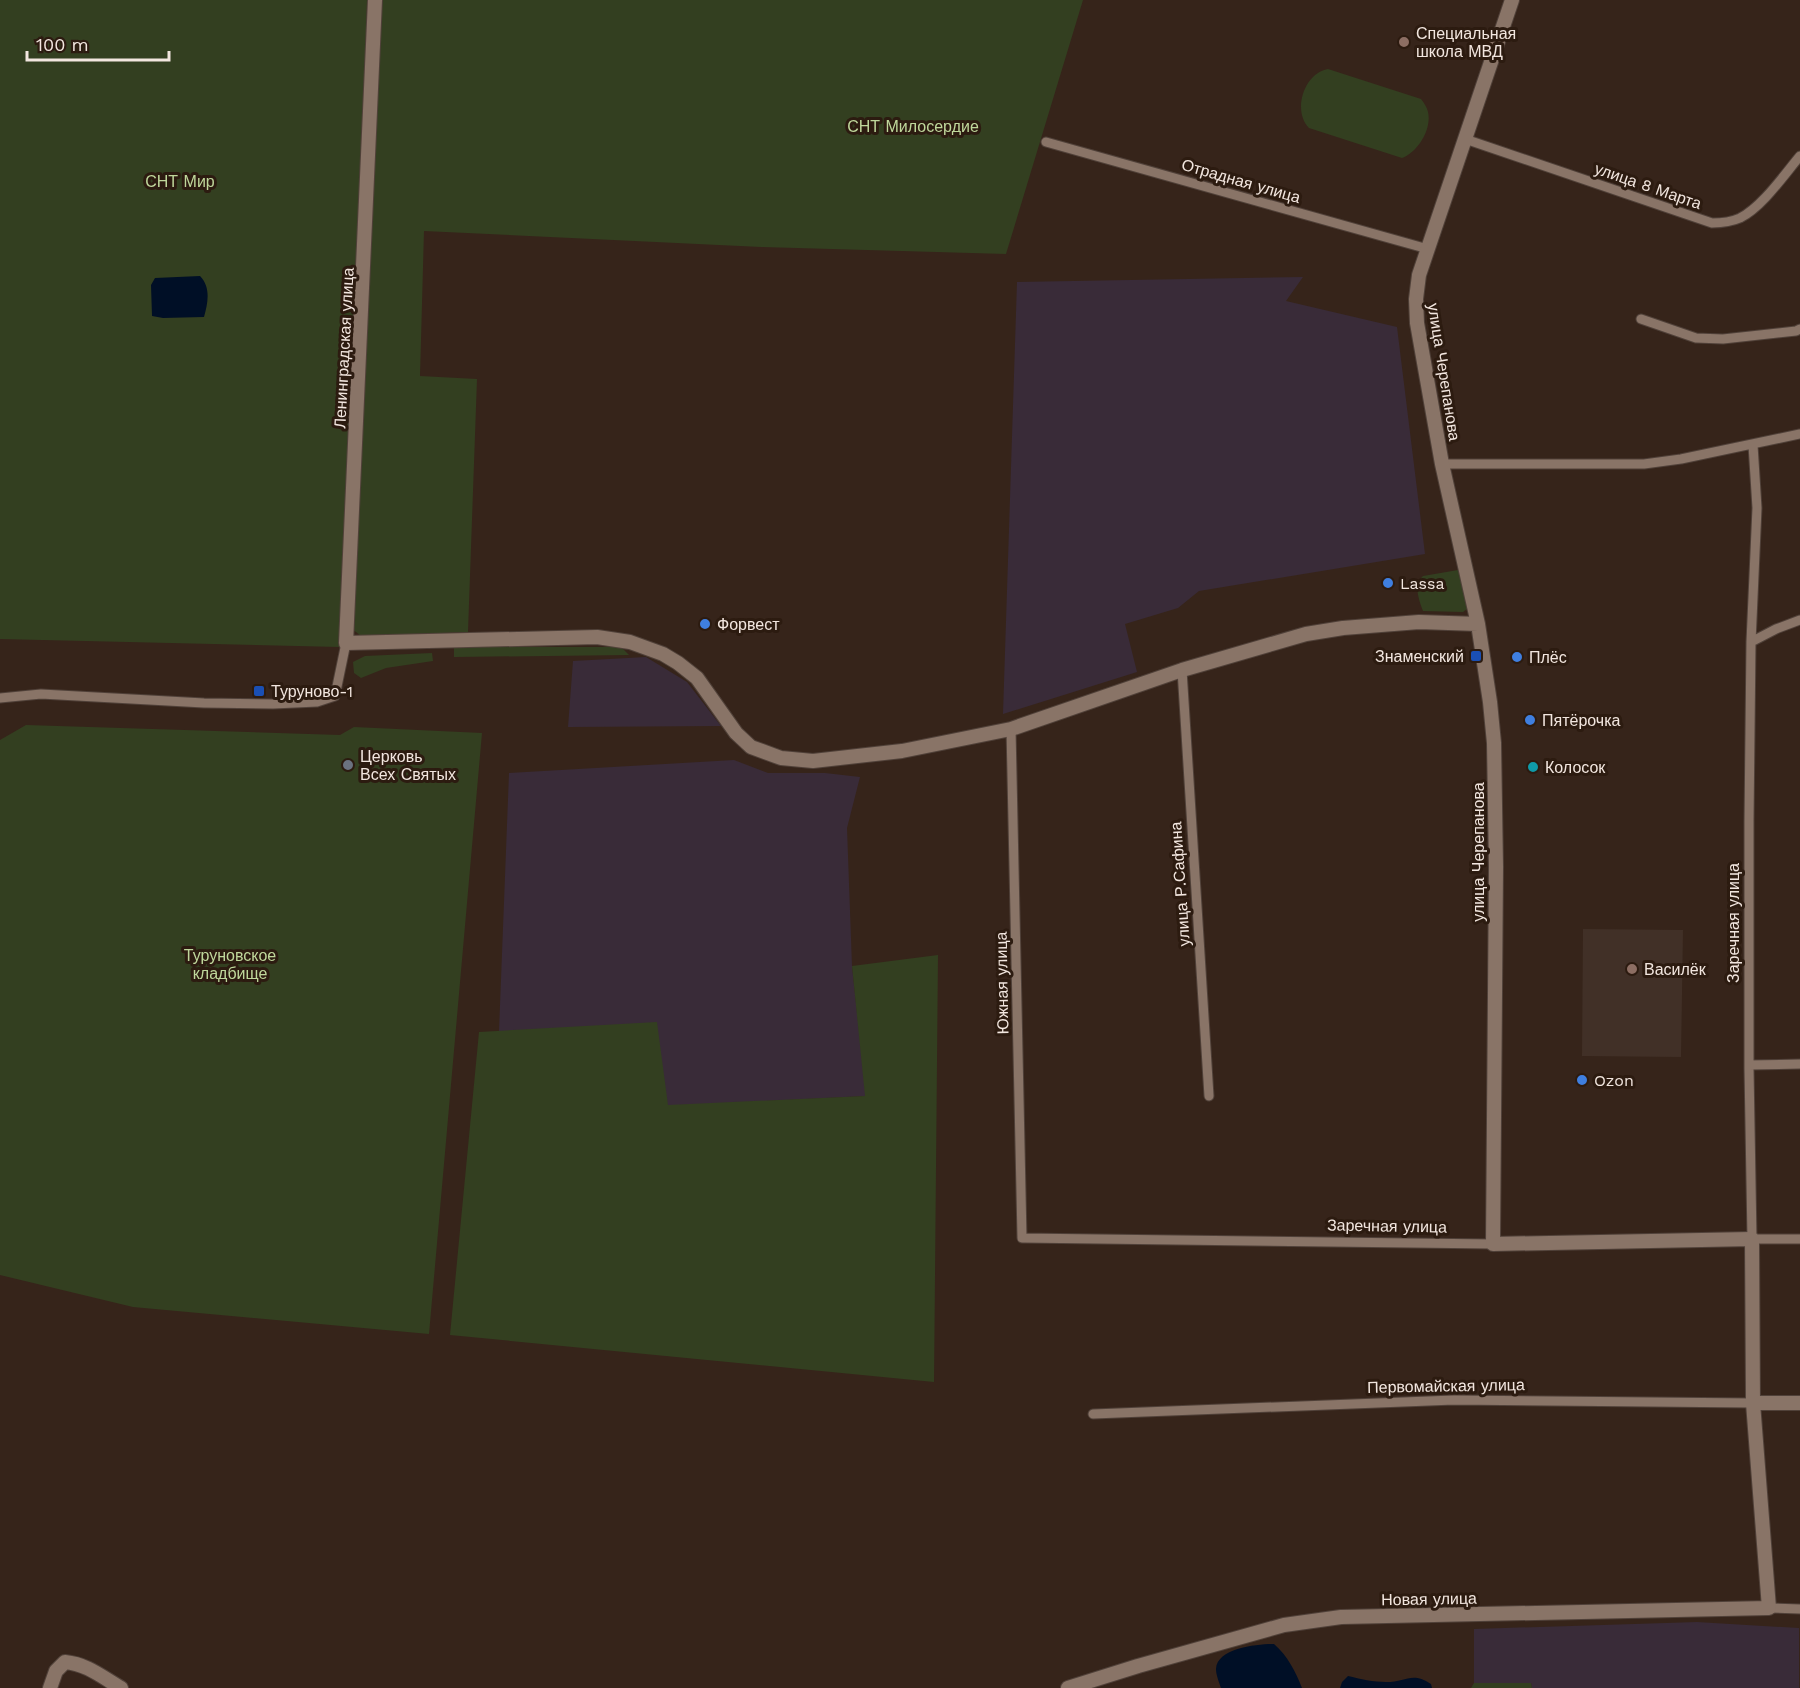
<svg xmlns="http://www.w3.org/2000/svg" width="1800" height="1688" viewBox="0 0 1800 1688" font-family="'Work Sans',sans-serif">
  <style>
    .industrial { fill: #392b38 }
    .education { fill: #413027 }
    .green { fill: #333f20 }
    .water { fill: #000f26 }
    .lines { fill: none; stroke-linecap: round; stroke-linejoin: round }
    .street-casing { stroke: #504139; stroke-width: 11 }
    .secondary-casing { stroke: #504139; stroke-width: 16 }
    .street { stroke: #897467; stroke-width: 9 }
    .secondary { stroke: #897467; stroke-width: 14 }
    .education-dot { fill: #8d6e63; stroke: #2c1b10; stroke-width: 2 }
    .shop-dot { fill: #3f7fe0; stroke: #2c1b10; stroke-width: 2 }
    .transit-dot { fill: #1a4fb4; stroke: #2c1b10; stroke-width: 2 }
    .worship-dot { fill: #6b7280; stroke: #2c1b10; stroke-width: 2 }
    .culture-dot { fill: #0f9aa8; stroke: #2c1b10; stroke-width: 2 }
    .labels { text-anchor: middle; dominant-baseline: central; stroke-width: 6; stroke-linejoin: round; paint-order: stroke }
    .poi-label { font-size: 16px; fill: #f2e6df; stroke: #2c1b10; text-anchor: start }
    .park-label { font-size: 16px; fill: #bfd79b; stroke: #2c1b10 }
    .street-label { font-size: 16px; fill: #f2e6df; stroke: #2c1b10 }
  </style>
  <rect width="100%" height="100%" fill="#36241a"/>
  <path class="industrial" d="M1303,277L1286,301L1397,327L1425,554L1199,591L1178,608L1125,624L1137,672L1003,714L1017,282Z
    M646,657L687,682L721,726L568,727L573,661Z
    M734,760L768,773H825L860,777L847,828L852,966L866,1096L668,1106L499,1031L509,773Z
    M1697,1622L1799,1628V1688H1532L1531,1683H1474V1629Z"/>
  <path class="education" d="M1583,929L1683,930L1681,1057L1582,1056Z"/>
  <path class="green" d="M0,0H367L360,232L340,647L0,639Z
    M381,0H1083L1006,254L761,247L424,231L420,376L477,379L468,632L361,636L351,628Z
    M1328,69L1421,99C1424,103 1427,107 1428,112C1432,129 1418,152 1402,158L1309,128C1292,111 1304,73 1328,69Z
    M1458,570L1462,572L1469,605L1467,609L1463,612L1423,611C1419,600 1413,585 1423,576Z
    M454,647H621L629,655L454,657Z
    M432,653L433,661L386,668L361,678L354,673L353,662L365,656Z
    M26,725L340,735L354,727L482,733L429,1334L133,1307L0,1275V740Z
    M938,955L934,1382L450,1335L479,1032L657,1022L668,1105L865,1096L852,966Z
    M1474,1683H1531L1532,1688H1471Z"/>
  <path class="water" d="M200,276C211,287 208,303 204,317L163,318L152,316L151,285L155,278Z
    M1274,1644C1287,1655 1296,1672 1302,1688H1221C1219,1682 1216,1675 1216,1669C1217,1648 1257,1644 1274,1644Z
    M1348,1676C1360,1679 1374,1682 1386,1682C1406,1682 1412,1671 1431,1684L1432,1688H1340L1342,1682Z"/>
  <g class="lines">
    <g class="street-casing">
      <path id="street" d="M1465,139L1712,223C1721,223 1731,222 1740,218C1762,207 1784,175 1800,156
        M1046,142L1428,249
        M1641,319L1696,338L1723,339L1796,331L1800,329
        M1753,445L1757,508L1751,642L1749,821V1069L1752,1239H1800
        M1442,464H1644L1681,459L1800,434
        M1751,642L1776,629L1800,620
        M1182,670L1209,1096
        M0,698L41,694L204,703L273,704L317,702L335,696L346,643
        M1011,729L1022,1238L1493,1244
        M1749,1065L1800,1064
        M1093,1414L1454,1400L1753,1403
        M1769,1608L1800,1609"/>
    </g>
    <g class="secondary-casing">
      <path id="secondary" d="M375,0L346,643L597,637L630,642L663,654L678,663L697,678L736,733L751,747L781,758L813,761L902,751L1011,729L1182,670L1306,634L1343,628L1419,622L1478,624
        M1753,1403H1800
        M50,1688L56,1671L65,1662C87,1664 102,1677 121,1688
        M1068,1688L1138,1666L1284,1625L1341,1617L1769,1608L1753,1403L1752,1239L1493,1244L1496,867L1494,743L1490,702L1478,624L1442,464L1417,323L1416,299L1419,275L1512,0"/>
    </g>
    <use href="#street" class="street"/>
    <use href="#secondary" class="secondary"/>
  </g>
  <g class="education-dot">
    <circle cx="1404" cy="42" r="6"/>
    <circle cx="1632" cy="969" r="6"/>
  </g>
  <g class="shop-dot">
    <circle cx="1388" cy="583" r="6"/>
    <circle cx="705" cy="624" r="6"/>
    <circle cx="1517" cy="657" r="6"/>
    <circle cx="1530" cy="720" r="6"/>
    <circle cx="1582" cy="1080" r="6"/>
  </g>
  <g class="transit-dot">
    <rect x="1470" y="650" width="12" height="12" rx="3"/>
    <rect x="253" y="685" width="12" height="12" rx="3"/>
  </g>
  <circle class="worship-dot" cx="348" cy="765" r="6"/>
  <circle class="culture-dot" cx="1533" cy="767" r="6"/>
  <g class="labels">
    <g class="poi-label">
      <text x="1416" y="33">Специальная<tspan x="1416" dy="18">школа МВД</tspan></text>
      <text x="1400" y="583">Lassa</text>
      <text x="717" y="624">Форвест</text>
      <text x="1464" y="656" text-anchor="end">Знаменский</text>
      <text x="1529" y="657">Плёс</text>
      <text x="271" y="691">Туруново-1</text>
      <text x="1542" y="720">Пятёрочка</text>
      <text x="360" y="756">Церковь<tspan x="360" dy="18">Всех Святых</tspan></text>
      <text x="1545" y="767">Колосок</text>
      <text x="1644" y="969">Василёк</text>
      <text x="1594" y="1080">Ozon</text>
    </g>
    <g class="park-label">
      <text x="913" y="126">СНТ Милосердие</text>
      <text x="180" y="181">СНТ Мир</text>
      <text x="230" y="955">Туруновское<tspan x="230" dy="18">кладбище</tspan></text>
    </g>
    <g class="street-label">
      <text transform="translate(1241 181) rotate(16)">Отрадная улица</text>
      <text transform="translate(1648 186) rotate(19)">улица 8 Марта</text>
      <text transform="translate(344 348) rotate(-87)">Ленинградская улица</text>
      <text transform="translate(1444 372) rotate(81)">улица Черепанова</text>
      <text transform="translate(1478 852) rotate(-90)">улица Черепанова</text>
      <text transform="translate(1180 884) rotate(-94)">улица Р.Сафина</text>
      <text transform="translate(1733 923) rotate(-90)">Заречная улица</text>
      <text transform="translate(1002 983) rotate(-91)">Южная улица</text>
      <text transform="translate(1387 1226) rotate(1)">Заречная улица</text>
      <text transform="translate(1446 1386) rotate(-1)">Первомайская улица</text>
      <text transform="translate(1429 1599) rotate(-1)">Новая улица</text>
    </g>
  </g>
  <path d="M27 51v9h142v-9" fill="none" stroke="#f2e6df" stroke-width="3"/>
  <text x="36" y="51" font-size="18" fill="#f2e6df" stroke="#2c1b10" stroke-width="4.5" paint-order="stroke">100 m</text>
</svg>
